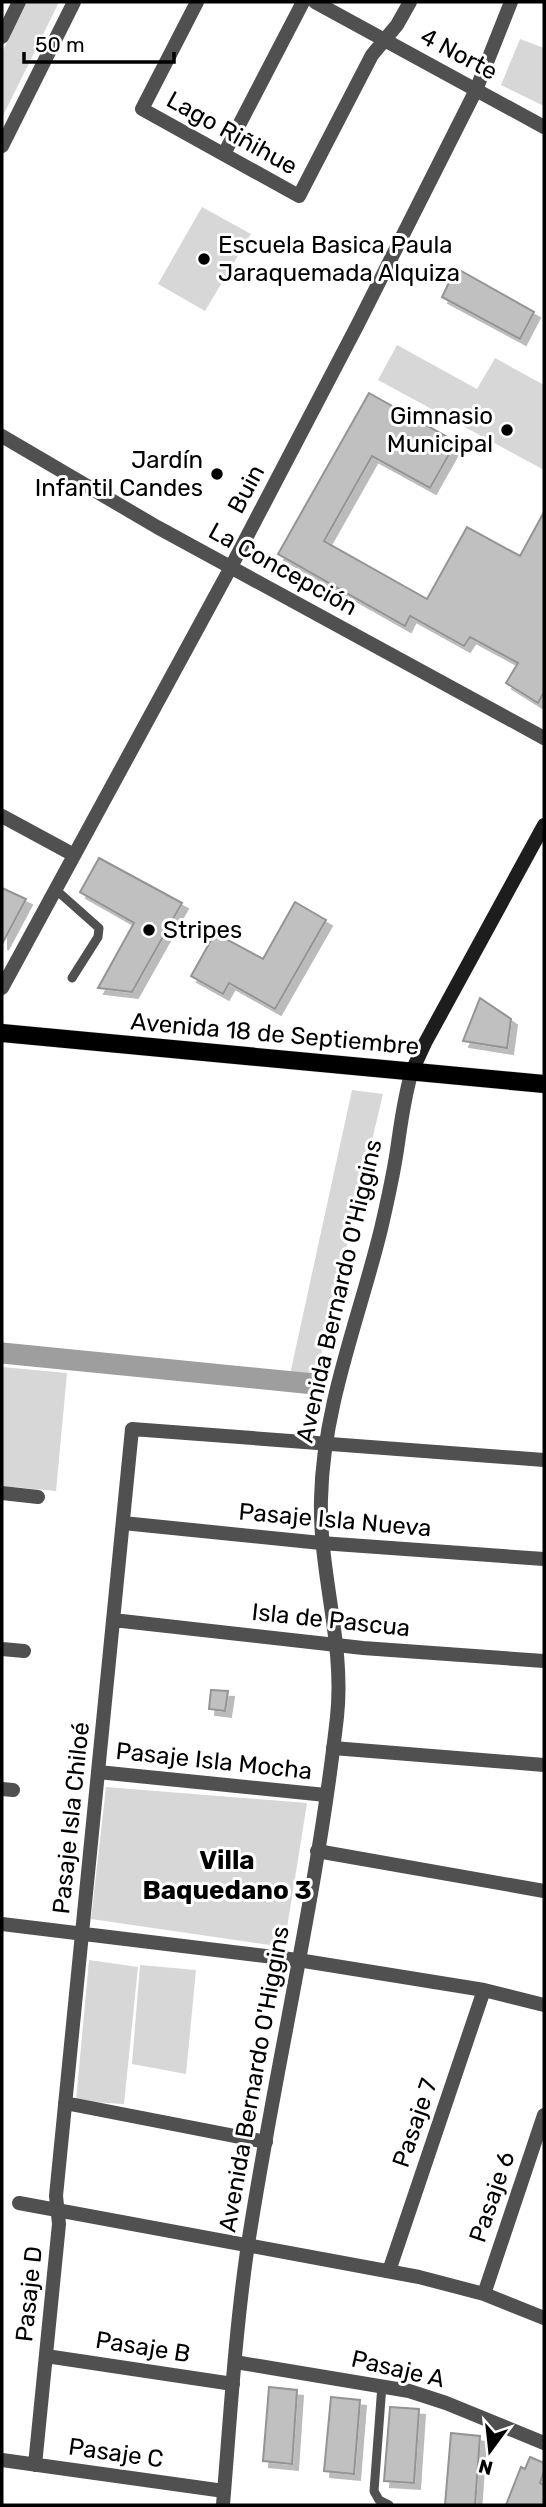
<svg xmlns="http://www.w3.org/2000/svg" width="546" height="2507" viewBox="0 0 546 2507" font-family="Rubik,sans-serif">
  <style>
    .green { fill: #d7d7d7 }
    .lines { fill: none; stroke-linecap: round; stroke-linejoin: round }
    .canal { stroke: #9e9e9e; stroke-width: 21 }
    .building { fill: #c0c0c0; stroke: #949494; stroke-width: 2; filter: url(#shadow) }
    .primary-casing { stroke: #dbdbdb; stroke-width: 19 }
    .service { stroke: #505050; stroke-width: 9 }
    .minor { stroke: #505050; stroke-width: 14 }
    .tertiary { stroke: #505050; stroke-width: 14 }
    .secondary { stroke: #1d1d1d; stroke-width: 14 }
    .primary { stroke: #000; stroke-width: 18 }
    .poi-dot { fill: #000; stroke: #fff; stroke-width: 2.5 }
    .labels { text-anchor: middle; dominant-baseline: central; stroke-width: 6; stroke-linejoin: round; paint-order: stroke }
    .street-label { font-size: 24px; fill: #000; stroke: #fff }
    .poi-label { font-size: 24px; fill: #000; stroke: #fff; text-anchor: start }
    .neighbourhood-label { font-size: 26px; font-weight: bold; fill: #000; stroke: #fff }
  </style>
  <defs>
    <filter id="shadow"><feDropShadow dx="6" dy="6" stdDeviation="0" flood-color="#0004"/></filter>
  </defs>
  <rect width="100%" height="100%" fill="#fff"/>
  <path class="green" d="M27,2H59L2,118V52Z
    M520,39L544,48V106L501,85Z
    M202,207L251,234L205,311L158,284Z
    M397,345L477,389L495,358L544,385V470L378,380Z
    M352,1090L383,1094L314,1384L289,1379Z
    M2,1367L67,1373L56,1491L2,1486Z
    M106,1787L307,1803L284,1947L91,1919Z
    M89,1960L138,1967L124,2104L76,2101Z
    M140,1965L196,1970L186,2074L132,2064Z"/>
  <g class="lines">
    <path class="canal" d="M2,1353L314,1384"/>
  </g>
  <path class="building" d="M456,268L534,312L520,339L442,297Z
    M369,393L456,442L430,488L372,456L324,541L427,599L467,527L520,556L544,512V692L538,703L506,683L518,663L470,637L464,646L410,616L405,626L278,554Z
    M99,858L182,903L132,992L98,988L134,923L80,892Z
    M2,888L26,899L2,944Z
    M295,902L326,920L275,1009L229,983L223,994L191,976L215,933L263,959Z
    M480,998L511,1019L507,1048L463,1041Z
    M211,1690L228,1691L225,1711L209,1709Z
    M269,2387L297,2390L292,2464L263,2461Z
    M331,2397L360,2400L354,2474L324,2471Z
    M390,2407L419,2409L414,2483L384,2481Z
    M451,2433L480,2436L475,2505H445Z
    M530,2457L544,2463V2471L540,2483L544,2485V2505H506L521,2467L525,2469Z"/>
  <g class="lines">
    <g class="primary-casing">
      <path id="primary" d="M2,1033L544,1084"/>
    </g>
    <path class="service" d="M55,889L99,928L98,937L72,978
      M382,2385L374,2491L379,2500L389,2505"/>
    <path class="minor" d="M197,2L142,109L299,196L372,55L397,25L410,2
      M315,2L544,127
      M2,37L19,2
      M2,146L74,2
      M224,154L303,2
      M2,436L157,527L544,738
      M2,816L74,855
      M2,988L231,567L358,324L476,90L511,2
      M2,1493L38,1497
      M123,1523L321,1543L544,1559
      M113,1620L363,1648L544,1661
      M2,1649L24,1651
      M333,1748L544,1765
      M98,1772L326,1795
      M2,1789L13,1790
      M317,1851L544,1891
      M2,1924L298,1960L484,1990L544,2005
      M65,2103L266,2142
      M19,2203L419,2277L484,2294L544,2318
      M389,2271L484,1990
      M484,2294L544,2115
      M46,2356L233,2384
      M235,2362L409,2391L446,2403L544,2443
      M2,2460L224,2491
      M35,2465L59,2224L56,2196L132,1429L544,1460"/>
    <path class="tertiary" d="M223,2505C230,2420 235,2335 247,2251C274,2072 317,1896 337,1717C345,1643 319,1574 321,1499C323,1406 359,1319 381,1229C387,1203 393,1177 397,1150C401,1123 404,1097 412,1071"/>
    <path class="secondary" d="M412,1071L425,1043L544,825"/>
    <use href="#primary" class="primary"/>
  </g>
  <g class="poi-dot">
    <circle cx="204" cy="259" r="7"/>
    <circle cx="507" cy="430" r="7"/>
    <circle cx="217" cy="474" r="7"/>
    <circle cx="149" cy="930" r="7"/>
  </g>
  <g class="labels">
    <g class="street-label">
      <text transform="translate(459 54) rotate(28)">4 Norte</text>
      <text transform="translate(232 133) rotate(29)">Lago Riñihue</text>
      <text transform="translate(246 489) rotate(-62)">Buin</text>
      <text transform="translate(283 569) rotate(29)">La Concepción</text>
      <text transform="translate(275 1034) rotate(5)">Avenida 18 de Septiembre</text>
      <text transform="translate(339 1291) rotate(-77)">Avenida Bernardo O'Higgins</text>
      <text transform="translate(335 1520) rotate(5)">Pasaje Isla Nueva</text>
      <text transform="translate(331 1620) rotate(6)">Isla de Pascua</text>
      <text transform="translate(214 1761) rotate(6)">Pasaje Isla Mocha</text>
      <text transform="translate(71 1818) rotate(-84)">Pasaje Isla Chiloé</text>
      <text transform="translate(254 2079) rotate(-80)">Avenida Bernardo O'Higgins</text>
      <text transform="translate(415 2123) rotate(-71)">Pasaje 7</text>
      <text transform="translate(492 2197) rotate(-71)">Pasaje 6</text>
      <text transform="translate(29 2294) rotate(-84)">Pasaje D</text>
      <text transform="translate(143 2347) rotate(9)">Pasaje B</text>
      <text transform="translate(398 2369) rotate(13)">Pasaje A</text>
      <text transform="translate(116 2453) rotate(8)">Pasaje C</text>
    </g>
    <g class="poi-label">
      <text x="218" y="245">Escuela Basica Paula<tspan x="218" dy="28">Jaraquemada Alquiza</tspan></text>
      <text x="493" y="416" text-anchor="end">Gimnasio<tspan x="493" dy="28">Municipal</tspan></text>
      <text x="203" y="460" text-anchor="end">Jardín<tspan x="203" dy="28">Infantil Candes</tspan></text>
      <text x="163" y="930">Stripes</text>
    </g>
    <g class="neighbourhood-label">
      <text x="227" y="1860">Villa<tspan x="227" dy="30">Baquedano 3</tspan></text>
    </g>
  </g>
  <rect width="546" height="2507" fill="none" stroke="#000000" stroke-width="7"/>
  <g transform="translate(490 2451) rotate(195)" stroke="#ffffff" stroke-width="5" paint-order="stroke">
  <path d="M0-5L12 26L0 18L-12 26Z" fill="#000000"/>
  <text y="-10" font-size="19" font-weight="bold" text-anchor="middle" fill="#000000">N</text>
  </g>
  <path d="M24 52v10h150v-10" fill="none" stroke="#000000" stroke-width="3.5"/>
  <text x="35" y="52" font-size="21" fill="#000000" stroke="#ffffff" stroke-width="5" paint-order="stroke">50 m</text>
</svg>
